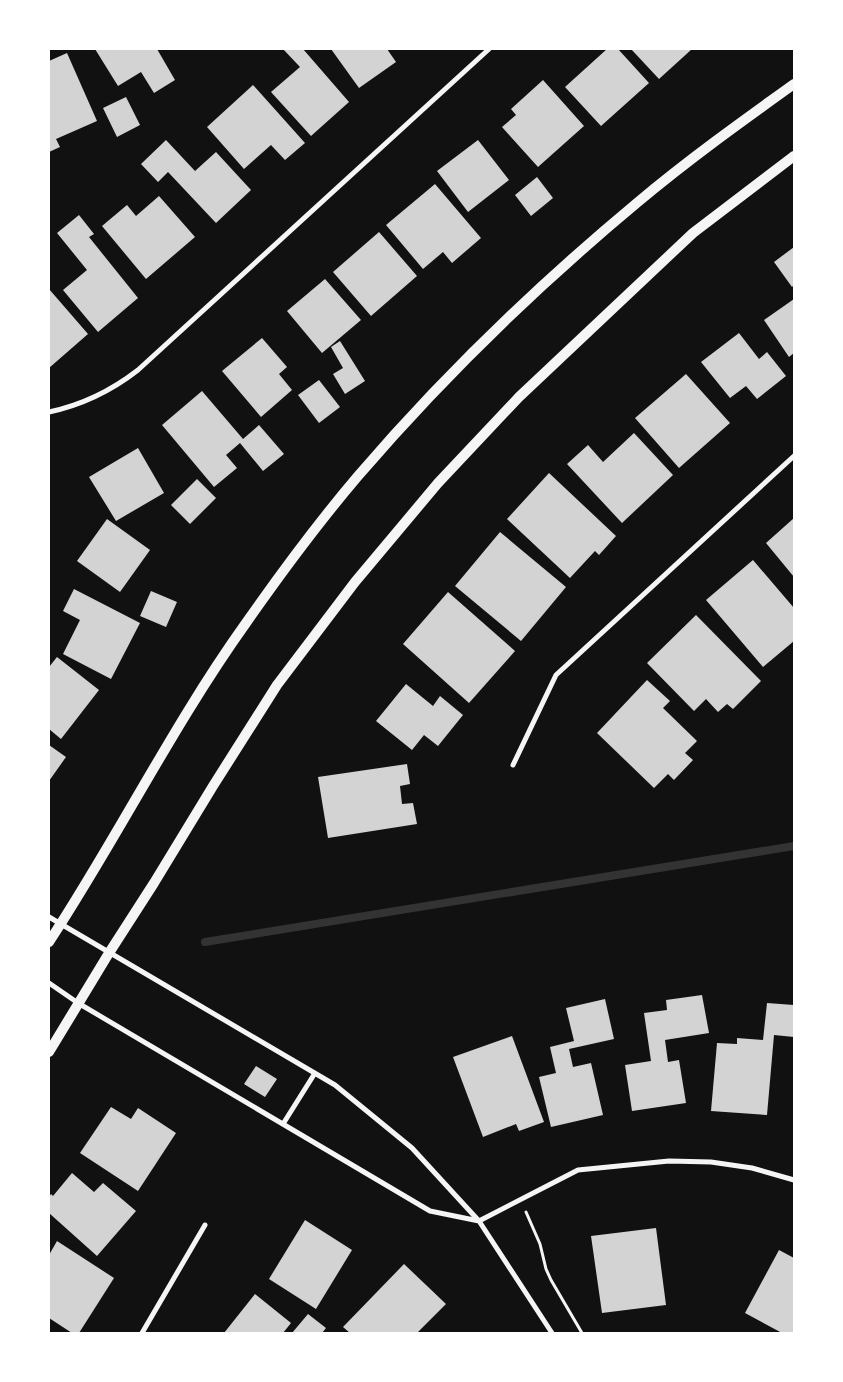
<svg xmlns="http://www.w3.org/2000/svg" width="843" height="1382" viewBox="0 0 843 1382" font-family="'Alegreya Sans',sans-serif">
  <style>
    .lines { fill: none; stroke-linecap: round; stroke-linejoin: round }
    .stream { stroke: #333; stroke-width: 8 }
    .building { fill: #d3d3d3 }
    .path { stroke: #f5f5f5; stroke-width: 3 }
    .minor { stroke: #f5f5f5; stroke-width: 5 }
    .secondary { stroke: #f5f5f5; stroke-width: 10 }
  </style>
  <rect width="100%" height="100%" fill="#111"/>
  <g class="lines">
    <path class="stream" d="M205,942L794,846"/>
  </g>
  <path class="building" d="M95,49H157L175,80L154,93L141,72L118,86Z
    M283,49H303L349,102L311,136L271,92L300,67Z
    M331,49H387L396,62L359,88Z
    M607,49H618L649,83L601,126L565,87Z
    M631,49H692L659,79Z
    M67,53L97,121L56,139L60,147L49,152V61Z
    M543,80L584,126L538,167L502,127L516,115L511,109Z
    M253,85L305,143L285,160L271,145L244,169L207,127Z
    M126,97L140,125L117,137L103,108Z
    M166,140L195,171L216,152L251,190L216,223L168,172L158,182L141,164Z
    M478,140L509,180L468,212L437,171Z
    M537,177L553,198L531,216L515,195Z
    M435,184L481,238L452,263L443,252L423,269L386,225Z
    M159,196L195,237L146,279L102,226L127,205L136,216Z
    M79,215L94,234L89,237L138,298L98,332L63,290L87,270L57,233Z
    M379,232L417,276L371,316L333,272Z
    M794,247V285L792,287L774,262Z
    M325,279L361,320L322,353L287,311Z
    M49,289L88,334L49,368Z
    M794,299V353L789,357L764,320Z
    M739,333L759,359L767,352L786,376L757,399L746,386L730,398L701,362Z
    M262,338L287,367L279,374L292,390L261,417L222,371Z
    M340,341L365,381L345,394L333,374L343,368L331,347Z
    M686,374L730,423L679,468L635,418Z
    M319,380L340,407L319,423L298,395Z
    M202,391L243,439L259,425L284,454L263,471L240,443L226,455L237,468L214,487L162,425Z
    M634,433L673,475L622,523L567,464L588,445L603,462Z
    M138,448L164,493L116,521L89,477Z
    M549,473L616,536L599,555L595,551L570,578L507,519Z
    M197,479L216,498L190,524L171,505Z
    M794,518V577L766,543Z
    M107,519L150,550L120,592L77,561Z
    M500,532L566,587L521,641L455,586Z
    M753,560L794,608V641L763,667L706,600Z
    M74,589L140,623L111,679L63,654L80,620L63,611Z
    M151,591L177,602L166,627L140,616Z
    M448,592L515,651L469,703L403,644Z
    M696,615L761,681L733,709L727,704L718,712L706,699L694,711L647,663Z
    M57,657L99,690L61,739L49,729V667Z
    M647,680L670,701L663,708L697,741L685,753L693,760L674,780L668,774L654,788L597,733Z
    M406,684L433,706L440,696L463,715L438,746L424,735L412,750L376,721Z
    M49,745L66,757L49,781Z
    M407,764L410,784L400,786L402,804L413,803L417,824L328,838L318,777Z
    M702,995L709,1033L665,1040L668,1062L679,1060L686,1103L632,1111L625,1065L651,1061L644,1013L667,1010L666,1000Z
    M605,999L614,1039L569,1049L573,1067L591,1063L603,1115L551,1127L539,1077L556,1073L550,1047L574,1041L566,1008Z
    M767,1003L794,1005V1037L774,1035L767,1115L711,1111L717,1043L737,1044V1038L763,1040Z
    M512,1036L544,1122L519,1131L516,1124L483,1137L453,1057Z
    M256,1066L277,1079L265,1097L244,1084Z
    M111,1107L131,1119L138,1108L176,1133L138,1191L80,1153Z
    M72,1173L94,1192L103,1183L136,1211L97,1256L49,1213V1197L51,1194L53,1196Z
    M305,1220L352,1250L316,1309L269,1279Z
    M656,1228L666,1305L602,1313L591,1236Z
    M57,1241L114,1278L79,1333H72L49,1318V1255Z
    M779,1250L794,1258V1333H782L745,1313Z
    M404,1264L446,1304L417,1333H350L343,1327Z
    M255,1294L291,1323L283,1333H224Z
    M308,1314L326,1328L322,1333H292Z"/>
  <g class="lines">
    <path class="path" d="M526,1212L540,1244L546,1269L551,1280L582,1333"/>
    <path class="minor" d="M49,412C82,405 111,391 138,370L489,49
      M513,765L556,675L794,456
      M49,917L335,1085L412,1148L479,1221L552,1333
      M49,983L78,1003L430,1211L479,1221
      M283,1124L315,1073
      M479,1221L578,1170L669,1161L711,1162L752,1168L794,1180
      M142,1333L205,1225"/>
    <path class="secondary" d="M49,942C118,837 173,725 246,623C281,573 318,523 358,476C443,377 537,286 638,202C688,160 741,122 794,84
      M49,1052L109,953L154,883L213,786L277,685L355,582L438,483L519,397L693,233L794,156"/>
  </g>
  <rect width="843" height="1382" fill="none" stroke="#ffffff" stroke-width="100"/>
</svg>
